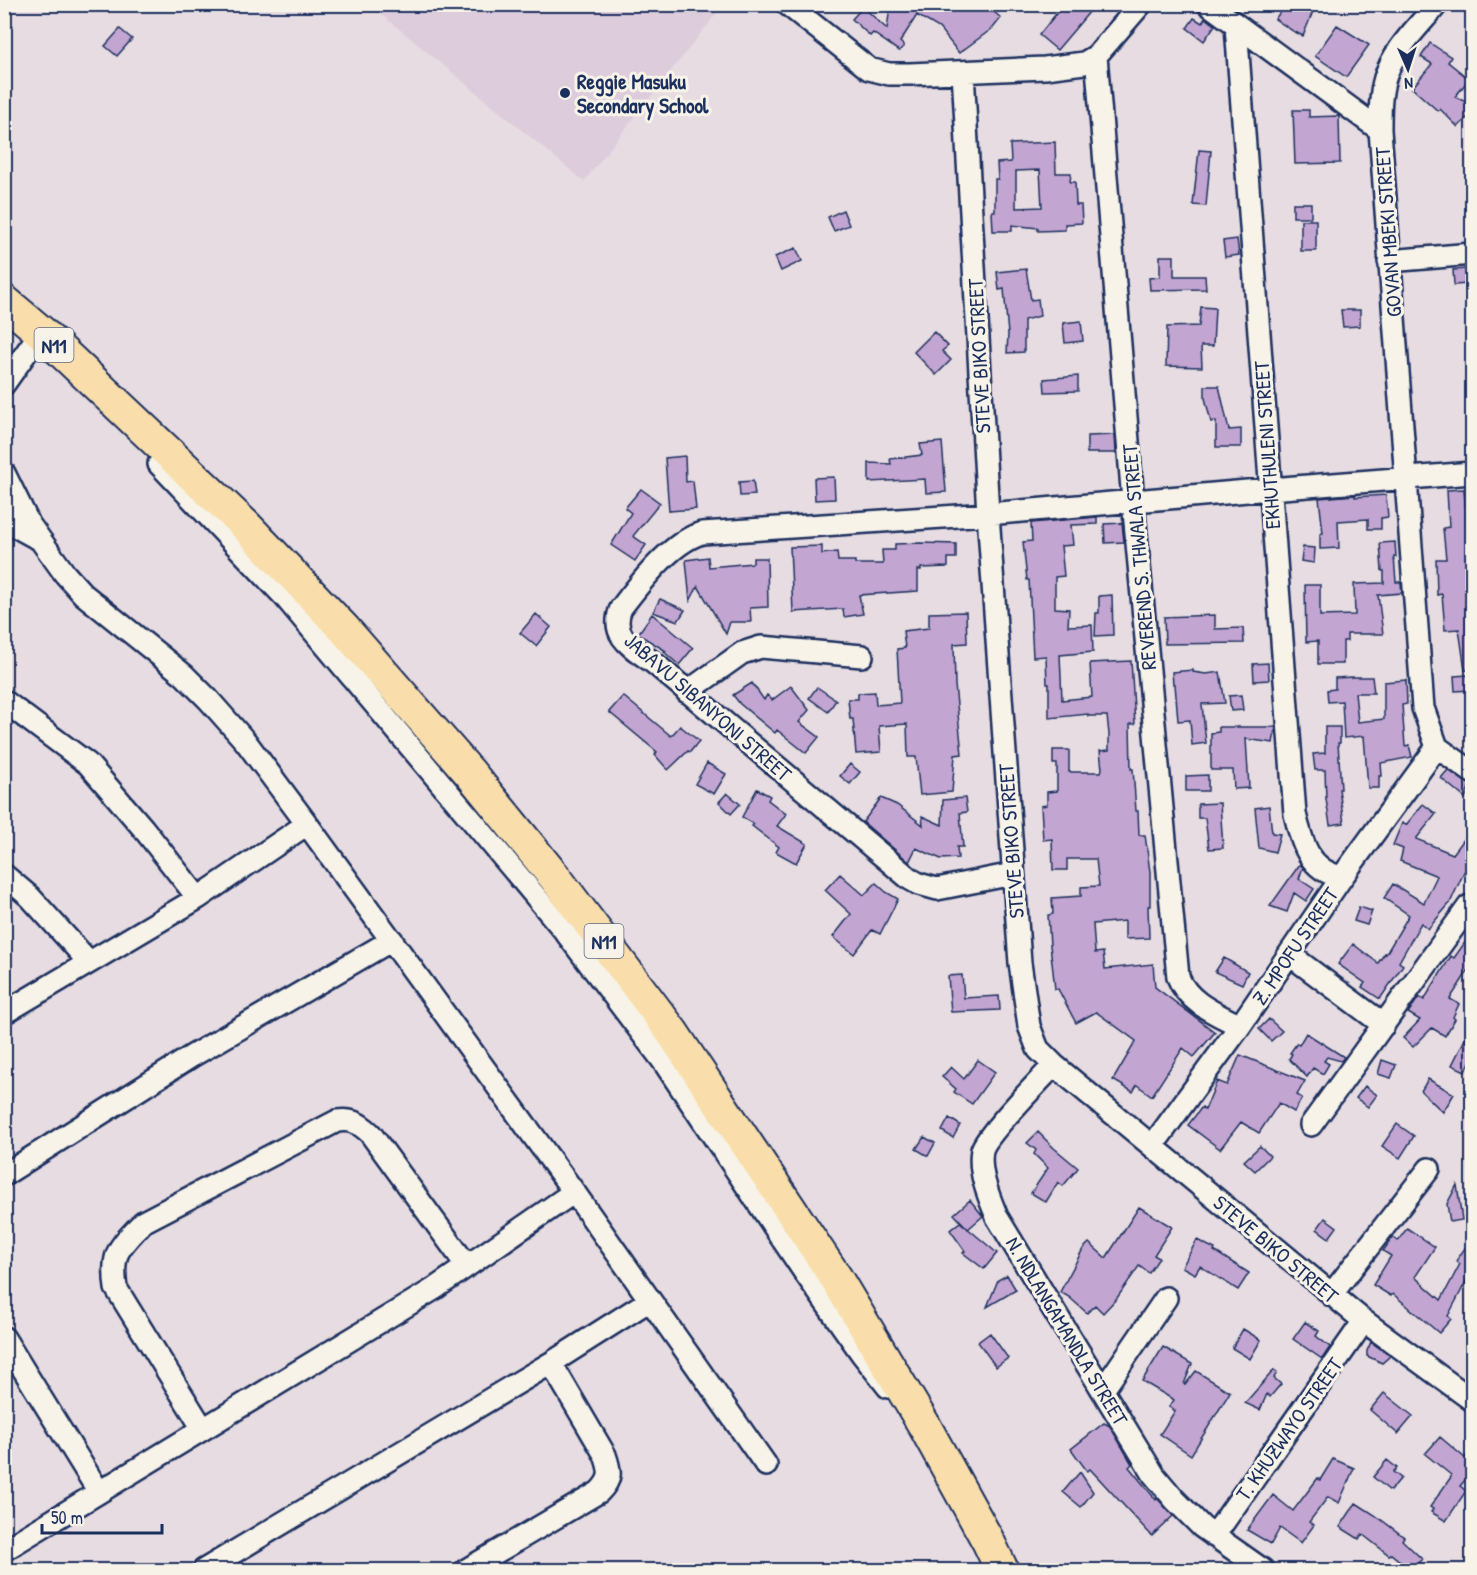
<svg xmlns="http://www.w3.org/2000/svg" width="1477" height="1575" viewBox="0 0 1477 1575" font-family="'Patrick Hand',sans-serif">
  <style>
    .built { fill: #dcccdc }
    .building { fill: #c3a5d1; stroke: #1b2f5e; stroke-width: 1.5; fill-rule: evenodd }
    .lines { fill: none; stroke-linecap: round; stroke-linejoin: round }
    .minor-casing { stroke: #1b2f5e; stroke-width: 26 }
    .highway-casing { stroke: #1b2f5e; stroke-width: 36 }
    .minor { stroke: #f7f3e8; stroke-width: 21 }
    .highway { stroke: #f9deab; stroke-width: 32 }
    .poi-dot { fill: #1b2f5e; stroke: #f7f3e8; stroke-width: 2 }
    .labels { text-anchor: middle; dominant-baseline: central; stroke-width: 6; stroke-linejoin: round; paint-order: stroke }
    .shield { fill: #f7f3e8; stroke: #5d6a87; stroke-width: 1.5 }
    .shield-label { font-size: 20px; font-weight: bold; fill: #1b2f5e }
    .poi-label { font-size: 21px; font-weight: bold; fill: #1b2f5e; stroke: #f7f3e8; text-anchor: start }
    .street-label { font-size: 21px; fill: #1b2f5e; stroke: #f7f3e8 }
  </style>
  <rect width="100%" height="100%" fill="#e7dce1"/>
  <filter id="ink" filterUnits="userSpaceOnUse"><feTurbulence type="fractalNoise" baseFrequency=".0167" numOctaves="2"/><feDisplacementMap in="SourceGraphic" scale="12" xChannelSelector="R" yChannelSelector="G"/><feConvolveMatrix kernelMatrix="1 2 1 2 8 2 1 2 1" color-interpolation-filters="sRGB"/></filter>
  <g filter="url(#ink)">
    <path class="built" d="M370,5H723L584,181Z"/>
    <path class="building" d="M922,4H985L1001,18L993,28L959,53L939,28L917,15L900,42L904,46L899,51L873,33L870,36L852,19L863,7L887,29L890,7L918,10Z
      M1064,4H1096L1057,50L1039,35Z
      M1286,4H1316L1303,36L1293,31L1275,19Z
      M1194,18L1202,23L1205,18L1215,25L1204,41L1187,28Z
      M1337,25L1369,45L1346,77L1315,56Z
      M120,29L132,39L117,56L105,46Z
      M1430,43L1451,57L1448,62L1469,79L1455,97L1473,105V112L1458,127L1440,109L1438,111L1412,88L1432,64L1421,57Z
      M1293,110H1309V117L1339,116L1340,163L1295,164Z
      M1055,142L1056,173H1071L1070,182H1075L1076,205H1081L1082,223L1065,224V230L1038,231V228L1012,225V231H993L992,211H995V179H998L997,163L1011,162L1010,144ZM1040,170L1042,207L1016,208V171Z
      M1199,150L1211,151L1206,206L1193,205Z
      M1293,203H1311V217H1293Z
      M843,210L849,225L834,231L828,217Z
      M1301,220H1316V251H1301Z
      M1237,239L1239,255L1225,257L1223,241Z
      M796,248L802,261L781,271L775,257Z
      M1160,256H1174V276H1205L1206,289L1150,290L1149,278L1160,277Z
      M1026,269L1031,300L1038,299L1040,316L1024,320V352L1007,353L1008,334L1004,289L999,290L997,272Z
      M1467,269L1468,284L1454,285L1453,270Z
      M1201,307L1215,308L1213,346H1201L1202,367L1166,366L1167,327L1199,326Z
      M1341,310H1360V326L1343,327Z
      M1081,321L1083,341L1065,343L1063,323Z
      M934,332L948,346L942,351L951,360L936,375L914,352Z
      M1078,376V391L1045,392L1044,379Z
      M1205,386H1219L1229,430L1241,429V447H1216V421L1211,422L1205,398Z
      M1115,435L1116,453H1087V436Z
      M942,442L946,492L926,493L925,479L869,482V463L891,464L890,459L922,455L920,444Z
      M685,456L686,482L693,481L696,509L669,511L665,458Z
      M834,477L835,499L815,500L814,478Z
      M753,481L755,495L740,496L739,482Z
      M641,489L660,503L633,536L646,545L635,561L611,545L631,513L625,508Z
      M1464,489L1468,539L1473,538V670H1465L1459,629L1445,630L1442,594L1437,595L1436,559H1446L1443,528L1449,527L1447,490Z
      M1355,495V497L1386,495L1388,517L1381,518V529H1368V519L1338,521L1339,548L1320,549V534L1323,533L1319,498Z
      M1097,517V524L1071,525L1073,545L1061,546L1064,576L1055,577V608L1069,609L1068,626L1092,625L1093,652L1060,655L1062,700L1092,697L1090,663L1131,661L1135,724H1130L1131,769H1133L1136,811H1138L1139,835H1145L1150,872V906H1148L1149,938L1125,939V921L1093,924L1095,953L1103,952L1105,969L1153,964L1155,987L1215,1032L1194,1057L1183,1048L1152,1096L1137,1085L1133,1092L1113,1080L1136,1041L1096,1012L1076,1023L1058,989H1055L1050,945L1048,915L1053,914L1052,898L1081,896V887L1099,886L1096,859H1067V870H1053L1052,839L1043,840L1041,806L1047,805V792L1057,791V764H1053V750H1069V772H1101L1102,769L1100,751L1109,750V734L1107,716H1088V714L1049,718V684H1047L1046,656L1033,657L1029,580H1027L1023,542L1032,541L1031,523Z
      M1122,523L1124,542L1105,543L1104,524Z
      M1395,542L1396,557H1394L1396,582H1401L1402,593L1378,595L1383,634H1347V641H1343V664H1318V641L1306,642L1305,585H1320V616L1355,615L1354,584L1384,583V571H1382L1380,543Z
      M920,543L956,544V558H948V567L921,568V570H918V591L859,595L863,614L850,616L844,617L843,609L793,612L790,547L822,546V554L837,552L838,561H855V564H883L882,550H895V544Z
      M1303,547L1315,548L1314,563L1301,561Z
      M708,557L709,567L753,563V558H767L768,607L750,608L751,622H730L726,634L698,586L690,601L686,560Z
      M1112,595L1113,635L1095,636L1096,613H1099V596Z
      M660,599L685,610L678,621L653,612Z
      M966,612L967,643L954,644L955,685L962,754L955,755L952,792L920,795L916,757H908L907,724L879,726L881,752L856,754L853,719H850L848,699H858V693L875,692L876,705L900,703L897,649L905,648L903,631L929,628V613Z
      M536,614L551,627L536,646L520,633Z
      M652,614L693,648L679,665L664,652L666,651L638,634Z
      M1215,615V629L1243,628L1244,643L1165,644L1164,617Z
      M1268,663L1269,680L1254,681L1253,664Z
      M1193,670V672L1206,674L1220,672L1225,703L1202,704L1206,743L1192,745L1190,720L1178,721L1175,684H1173L1172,672Z
      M1468,675L1470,690L1455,691L1454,676Z
      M1353,677H1372L1374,693H1355L1358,722L1384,719V682L1406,680L1407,704L1402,705L1405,746L1409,745L1412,757L1381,763L1382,776H1379V788H1368L1364,736L1344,738L1342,701L1328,702L1327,690L1335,689V678Z
      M752,683L764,700L767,695L772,700L791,686L809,710L799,722L819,737L806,753L777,730L775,733L740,704L733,695Z
      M817,687L836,700L828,712L809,698Z
      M1241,695L1243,710L1231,711L1229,696Z
      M623,696L671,736L680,726L699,741L690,752L688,751L668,770L655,755L657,752L609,712Z
      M1219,727H1276L1273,743L1246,739L1249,788L1234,789L1233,770H1211V733L1219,732Z
      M1325,727H1340V743H1338L1341,789H1339L1344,823L1330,825L1326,799L1325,770H1315L1313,754L1325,753Z
      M707,763L726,774L714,794L695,784Z
      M850,764L860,772L850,784L840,776Z
      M1448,770L1470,785L1465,798L1441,778Z
      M1208,775V791H1186V776Z
      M757,789L770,796L768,800L786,814L777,826L807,844L796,863L776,852L779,847L752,826L754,824L742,817Z
      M727,793L740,804L731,814L719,802Z
      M881,798L897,805L923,825L922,816L942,825L943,800L965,798L967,812L960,813L963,847H957L958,858L941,859L916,848L909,862L863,822Z
      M1220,803L1223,848L1209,849L1205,818H1198V804Z
      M1423,804L1436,814L1416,839L1453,854L1465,838L1473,844V861L1464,872L1450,903L1428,929L1421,923L1399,962L1403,965L1380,999L1362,987L1365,983L1338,964L1353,944L1378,963L1385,953L1386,954L1409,915L1384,898L1393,884L1424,903L1437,876L1400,861L1403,849L1393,845L1402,823L1406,825Z
      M1269,806L1272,833L1280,834L1275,852L1259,848L1255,808Z
      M1300,864L1303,867L1299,879L1314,889L1306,901L1294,893L1287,912L1270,906Z
      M840,874L864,895L876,883L886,892L898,899L880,934L872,930L854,954L833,937L851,914L825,890Z
      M1359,907L1372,911L1367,925L1354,921Z
      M1473,931V963L1450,999L1459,1004L1453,1017L1455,1019L1445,1036L1432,1028L1413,1047L1403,1038L1420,1020L1408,1013L1419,997L1424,1000L1451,956L1454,958Z
      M1224,958L1248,972L1242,984L1215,972Z
      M962,975L964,998L999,996L1000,1010L951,1012L948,976Z
      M1269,1019L1282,1031L1271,1041L1259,1029Z
      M1473,1023V1057L1465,1071L1452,1065Z
      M1306,1033L1344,1057L1341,1061L1327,1057L1324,1061L1329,1064L1323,1074L1313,1068L1307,1077L1289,1059L1292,1054L1290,1053L1297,1043L1299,1045Z
      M1240,1055L1305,1081L1297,1095L1302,1098L1294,1112L1279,1103L1259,1133L1241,1122L1220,1149L1188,1125L1202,1107L1205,1110L1217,1081L1227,1085Z
      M978,1060L995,1072L972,1104L954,1092L956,1089L942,1077L951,1067L964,1079Z
      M1382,1060L1396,1065L1391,1078L1378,1074Z
      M1428,1079L1454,1094L1443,1112L1421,1091Z
      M1365,1086L1377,1095L1368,1107L1356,1098Z
      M949,1118L960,1125L953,1138L942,1131Z
      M1397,1124L1414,1136L1400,1158L1382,1146Z
      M1038,1132L1054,1148L1078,1168L1063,1186L1058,1182L1046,1202L1031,1193L1048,1168L1034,1154L1036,1150L1027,1143Z
      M924,1137L935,1143L928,1156L916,1149Z
      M1260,1146L1270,1156L1255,1171L1244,1161Z
      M1457,1185L1462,1220L1450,1222L1447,1204Z
      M970,1200L983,1216L968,1229L954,1214Z
      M1139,1207L1172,1227L1154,1255L1159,1258L1149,1273L1139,1266L1117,1298L1103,1313L1095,1305L1087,1313L1069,1297L1060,1292L1083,1249L1089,1243L1106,1258Z
      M1325,1218L1337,1227L1329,1238L1317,1229Z
      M960,1222L997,1253L984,1269L963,1253L965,1251L950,1230Z
      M1407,1228L1435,1247L1415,1277L1441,1300L1460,1264L1456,1261L1465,1248L1468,1250L1473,1241V1273L1471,1272L1448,1316L1451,1319L1439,1333L1393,1294L1391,1296L1373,1285L1391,1256L1383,1251L1393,1237L1398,1241Z
      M1197,1240L1215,1249L1214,1251L1249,1273L1238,1290L1200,1266L1195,1274L1182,1267Z
      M1007,1275L1016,1290L987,1307L998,1280Z
      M1305,1322L1319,1331L1316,1336L1330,1347L1322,1359L1293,1339Z
      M1243,1329L1261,1340L1250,1359L1232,1348Z
      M990,1333L1008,1358L996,1367L978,1342Z
      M1371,1342L1390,1356L1382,1363L1367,1356V1351Z
      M1163,1347L1192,1364L1184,1384L1185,1385L1196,1371L1230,1392L1191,1455L1160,1434L1175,1411L1169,1407L1174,1400L1142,1381Z
      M1274,1370L1277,1372L1274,1378L1281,1384L1270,1397L1267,1394L1260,1410L1245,1403Z
      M1384,1393L1413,1416L1398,1434L1370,1410Z
      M1104,1423L1110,1426L1132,1464L1129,1467L1156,1500L1157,1498L1173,1516L1152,1536L1090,1469L1087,1471L1071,1449Z
      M1440,1437L1465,1458L1473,1449V1471L1460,1486L1466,1491L1446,1521L1431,1512L1433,1509L1430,1507L1451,1477V1475L1425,1454Z
      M1333,1459L1354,1468L1339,1503L1328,1497L1309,1522L1314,1525L1301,1543L1280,1528L1271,1544L1247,1530L1273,1495L1293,1511L1318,1478L1320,1480Z
      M1387,1460L1397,1468L1393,1472L1401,1478L1390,1491L1373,1477Z
      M1080,1472L1093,1492L1081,1507L1063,1492Z
      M1356,1503L1375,1515L1404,1537L1402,1540L1422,1559L1411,1570L1391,1554L1389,1555L1362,1534L1359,1539L1340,1527Z"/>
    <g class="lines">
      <g class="minor-casing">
        <path id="minor" d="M787,4L869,69L889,74H910L1045,68L1084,63L1096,56L1141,4
          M1208,4L1380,130
          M1437,4C1419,26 1393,50 1385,78C1380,95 1380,112 1380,130L1423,708L1437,747L1472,772
          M1236,26L1295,814C1302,843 1309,871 1342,877
          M1096,56L1133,501L1178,977C1188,1003 1217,1014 1240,1026
          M963,72L988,514L1020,963L1029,1026L1038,1049L1054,1065L1364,1321L1472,1400
          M1389,261L1472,254
          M4,384L41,332
          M159,464L284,596L563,929L663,1061L805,1273L862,1354L888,1387
          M4,473L29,524L65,574L83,594L184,675L208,699L246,742L307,824L574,1192L766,1465
          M4,520L35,537
          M687,692L742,653L761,647L862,656
          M4,701L88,764L143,828L198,898
          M1013,874L937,889L919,884L910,879L654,663C634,648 609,637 621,608C640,583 671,542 702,533L988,514L1270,489L1472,473
          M4,875L30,897L89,962
          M1290,955L1384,1025
          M4,1013L198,898L307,824
          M1054,1065C1040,1080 986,1135 982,1150C978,1172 989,1197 997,1217L1154,1475L1175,1500L1202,1527L1263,1570
          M1311,1125L1469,906
          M1153,1145L1240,1026L1342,877L1437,747
          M4,1175L192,1056L392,940
          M1331,1295L1429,1169
          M4,1338L99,1492
          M1103,1390L1166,1298
          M203,1429L116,1288C111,1251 119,1248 143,1222L337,1121C352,1119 359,1123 370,1133L467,1266
          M1214,1536L1364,1321
          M4,1550L434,1289L574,1192
          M204,1570L551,1363
          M466,1570L599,1492C612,1479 611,1472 605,1455L551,1363L650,1300"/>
      </g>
      <g class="highway-casing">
        <path id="highway" d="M4,301L41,332L246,526L345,630L470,773L557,880L672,1032L836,1278L924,1425L988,1541L1002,1570"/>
      </g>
      <use href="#minor" class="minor"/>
      <use href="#highway" class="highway"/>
    </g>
  </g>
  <circle class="poi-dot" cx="565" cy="93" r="6"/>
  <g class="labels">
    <g class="shield">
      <rect x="34.5" y="328" width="39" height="34" rx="4.5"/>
      <rect x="584.5" y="924" width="39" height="34" rx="4.5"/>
    </g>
    <g class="shield-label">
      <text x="54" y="345">N11</text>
      <text x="604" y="941">N11</text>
    </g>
    <g class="poi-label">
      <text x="577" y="81">Reggie Masuku<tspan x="577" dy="24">Secondary School</tspan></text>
    </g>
    <g class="street-label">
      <text transform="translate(1388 232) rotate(-94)">GOVAN MBEKI STREET</text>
      <text transform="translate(979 356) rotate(-93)">STEVE BIKO STREET</text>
      <text transform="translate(1267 445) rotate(-94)">EKHUTHULENI STREET</text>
      <text transform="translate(1139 557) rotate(-95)">REVEREND S. THWALA STREET</text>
      <text transform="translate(708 707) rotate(41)">JABAVU SIBANYONI STREET</text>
      <text transform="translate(1011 841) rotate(-94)">STEVE BIKO STREET</text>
      <text transform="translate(1295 946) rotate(-56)">Z. MPOFU STREET</text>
      <text transform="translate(1276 1249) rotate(40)">STEVE BIKO STREET</text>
      <text transform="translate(1067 1331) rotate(59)">N. NDLANGAMANDLA STREET</text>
      <text transform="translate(1289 1429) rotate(-55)">T. KHUZWAYO STREET</text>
    </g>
  </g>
  <rect width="1477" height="1575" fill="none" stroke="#f7f3e8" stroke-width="24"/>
  <rect x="12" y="12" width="1453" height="1551" fill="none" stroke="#1b2f5e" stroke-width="2" filter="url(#ink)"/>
  <g transform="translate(1408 69) rotate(177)" stroke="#f7f3e8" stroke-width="4.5" paint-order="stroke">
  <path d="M0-4.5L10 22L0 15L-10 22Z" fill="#1b2f5e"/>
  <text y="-9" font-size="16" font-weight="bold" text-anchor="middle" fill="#1b2f5e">N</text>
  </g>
  <path d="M42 1524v9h120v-9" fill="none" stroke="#1b2f5e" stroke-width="3"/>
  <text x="51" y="1524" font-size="18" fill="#1b2f5e" stroke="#f7f3e8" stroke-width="4.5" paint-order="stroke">50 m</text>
</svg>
